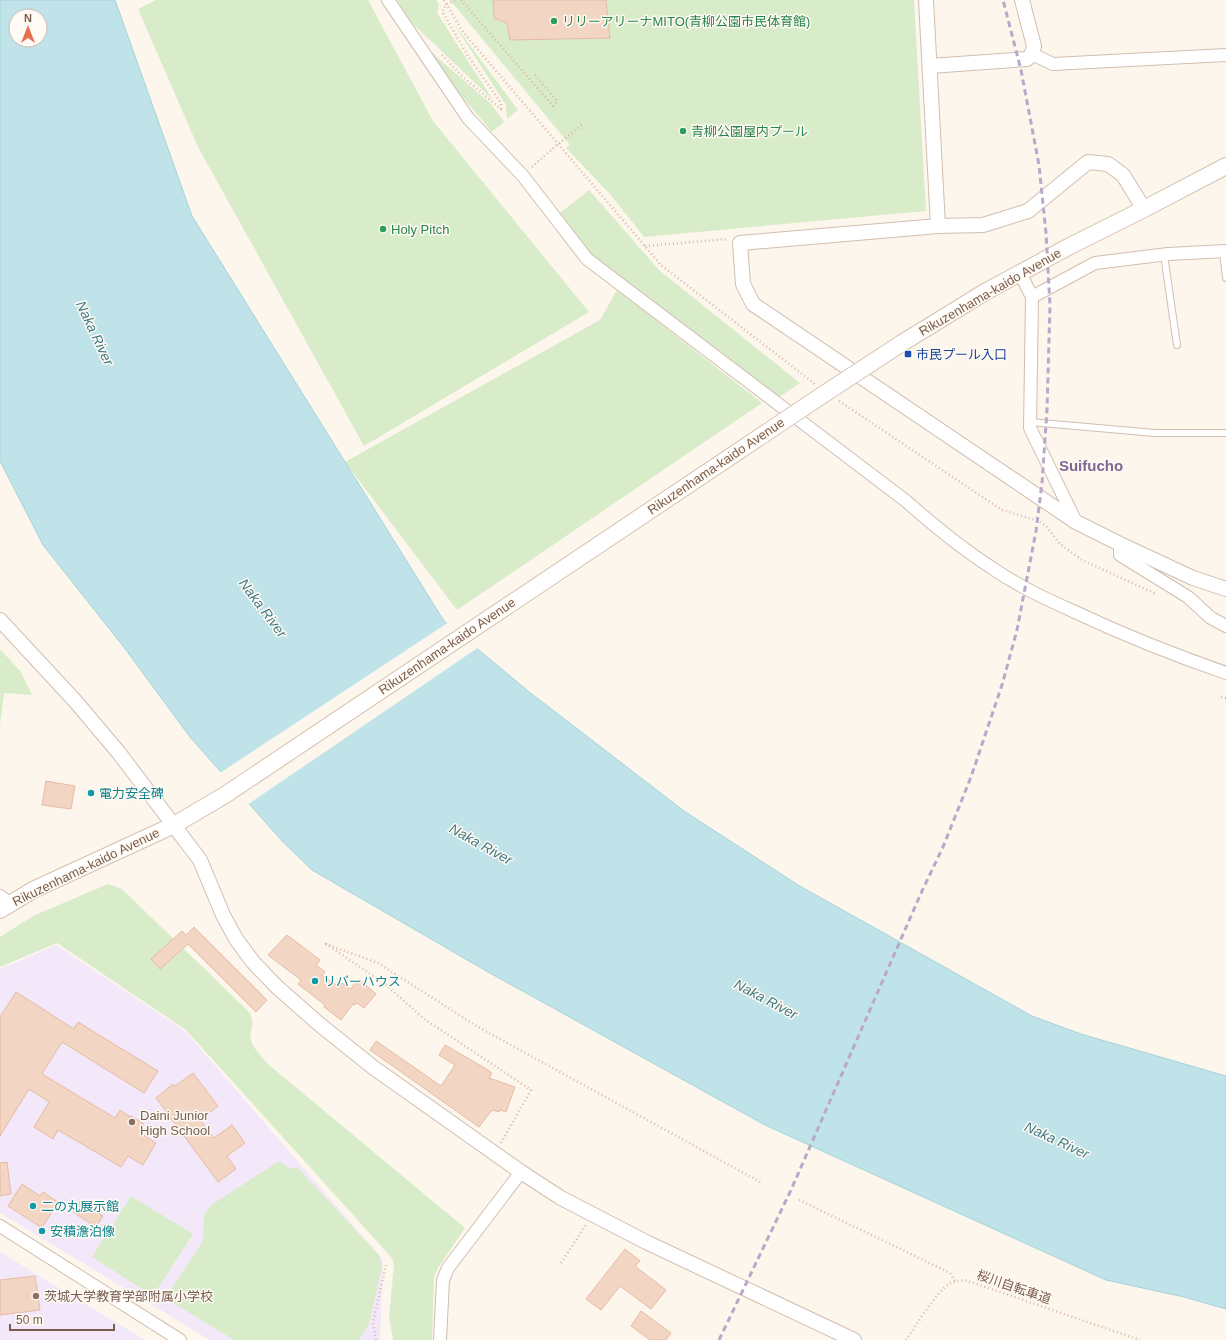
<svg xmlns="http://www.w3.org/2000/svg" width="1226" height="1340" viewBox="0 0 1226 1340" font-family="Arial,'Noto Sans JP',sans-serif">
  <style>
    .education { fill: #f3e8fa }
    .green { fill: #d8ecc9 }
    .water { fill: #bfe3e8; stroke: #a5d3da; fill-rule: evenodd }
    .pier { fill: #fdf6ec }
    .building { fill: #f3d5c3; stroke: #e6bba3 }
    .lines { fill: none; stroke-linecap: round; stroke-linejoin: round }
    .service-casing { stroke: #d1beb0; stroke-width: 8 }
    .minor-casing { stroke: #d1beb0; stroke-width: 14 }
    .tertiary-casing { stroke: #d1beb0; stroke-width: 16 }
    .secondary-casing { stroke: #d6c0b0; stroke-width: 18 }
    .path { stroke: #d9b8a5; stroke-width: 2.5; stroke-dasharray: 1 3; stroke-linecap: butt }
    .service { stroke: #fff; stroke-width: 6 }
    .minor { stroke: #fff; stroke-width: 12 }
    .tertiary { stroke: #fff; stroke-width: 14 }
    .secondary { stroke: #fff; stroke-width: 16 }
    .rail { stroke: #b9a8c9; stroke-width: 3; stroke-dasharray: 6 4; stroke-linecap: butt }
    .secondary-bridge-casing { stroke: #d6c0b0; stroke-width: 18; stroke-linecap: butt }
    .secondary-bridge { stroke: #fff; stroke-width: 16 }
    .leisure-dot { fill: #2e9e5b; stroke: #fffaf3; stroke-width: 1.5 }
    .transit-dot { fill: #1a4fb4; stroke: #fffaf3; stroke-width: 1.5 }
    .culture-dot { fill: #0f9aa8; stroke: #fffaf3; stroke-width: 1.5 }
    .education-dot { fill: #8d6e63; stroke: #fffaf3; stroke-width: 1.5 }
    .labels { text-anchor: middle; dominant-baseline: central; stroke-width: 3; stroke-linejoin: round; paint-order: stroke }
    .leisure-label { font-size: 13px; fill: #27864d; stroke: #fffaf3; text-anchor: start }
    .street-label { font-size: 13px; fill: #7a5c4d; stroke: #fffaf3 }
    .transit-label { font-size: 13px; fill: #164399; stroke: #fffaf3; text-anchor: start }
    .culture-label { font-size: 13px; fill: #0d838f; stroke: #fffaf3; text-anchor: start }
    .education-label { font-size: 13px; fill: #785e54; stroke: #fffaf3; text-anchor: start }
    .water-label { font-size: 14px; font-style: italic; fill: #437c86; stroke: #fffaf3 }
    .quarter-label { font-size: 15px; font-weight: bold; fill: #846695; stroke: #fffaf3 }
  </style>
  <rect width="100%" height="100%" fill="#fdf6ec"/>
  <path class="education" d="M56,945L185,1031L383,1260L380,1340H210L0,1213V969Z
    M0,1252L145,1340H0Z"/>
  <path class="green" d="M156,0H368L433,121L589,312L364,446L198,147L138,9Z
    M397,0H436L439,5L437,13L493,100L411,22Z
    M450,0H914L926,211L644,237L610,194L566,148L570,145Z
    M452,21L518,110L507,119L506,105Z
    M423,45L491,104L504,122L492,132L450,82Z
    M589,190L659,270L800,383L776,399L591,259L560,213Z
    M617,290L762,403L457,610L345,462L600,320Z
    M0,649L20,671L32,695L4,693L0,725Z
    M108,884L122,889L250,1013C256,1027 248,1030 251,1041C253,1048 264,1059 269,1065L465,1228L438,1268L434,1277L432,1340H393L389,1317L394,1265L392,1258L186,1030L57,943L0,967V937L33,916Z
    M279,1161L290,1169L297,1167L379,1255L382,1267L369,1324L359,1340H234L165,1298L203,1241L204,1215L211,1205Z
    M131,1196L193,1234L153,1296L92,1257Z"/>
  <path class="water" d="M0,0H115L192,216L444,621L528,691L684,811L798,885L1032,1016L1081,1034L1226,1076V1309L1184,1297L1106,1280L765,1125L488,972L312,870L282,841L190,737L123,646L43,545L0,461ZM16,16H40V40H16Z"/>
  <path class="pier" d="M449,622L479,647L247,805L220,773Z"/>
  <path class="building" d="M493,0H606L610,38L510,40L507,23L494,18Z
    M46,781L75,786L71,809L42,805Z
    M194,927L267,1000L256,1012L188,944L160,969L151,959L182,931L186,935Z
    M287,935L320,960L316,965L325,972L322,975L339,987L342,983L350,989L359,979L376,994L364,1008L357,1003L355,1005L353,1004L341,1020L324,1007L325,1005L320,1001L298,984L301,980L268,955Z
    M16,992L74,1029L78,1022L158,1071L144,1093L62,1042L42,1074L115,1118L120,1110L129,1116L128,1118L131,1116L144,1124L139,1132L156,1143L143,1165L128,1156L121,1167L58,1130L53,1139L34,1127L49,1102L29,1089L0,1136V1017Z
    M376,1041L441,1086L455,1065L439,1055L445,1045L488,1070L492,1073L489,1078L515,1087L506,1112L500,1110L499,1112L492,1110L479,1127L370,1050Z
    M193,1073L218,1106L200,1120L214,1138L232,1125L245,1143L227,1156L236,1169L218,1182L156,1098L173,1084L175,1086Z
    M7,1162L11,1194L0,1196V1163Z
    M22,1184L40,1196L43,1192L58,1202L42,1228L8,1206Z
    M80,1202L103,1216L96,1227L73,1212Z
    M625,1249L640,1261L635,1266L666,1290L651,1309L620,1286L601,1310L586,1299Z
    M35,1276L40,1310L0,1315V1280Z
    M641,1311L671,1333L666,1340H650L631,1326Z"/>
  <g class="lines">
    <g class="service-casing">
      <path id="service" d="M1223,252L1226,278
        M1164,255L1177,345
        M1030,422L1155,433H1226"/>
    </g>
    <g class="minor-casing">
      <path id="minor" d="M388,0L468,118L523,176L587,259L906,501C933,525 961,548 992,568C1018,586 1046,599 1075,612C1124,635 1174,655 1226,673
        M1032,54L1053,64L1226,55
        M1020,273L1032,297L1030,428L1076,522
        M1032,297L1095,263L1168,254L1226,251
        M1120,544V555L1188,597L1211,618L1226,626
        M0,1226L180,1340
        M440,1340L443,1280L448,1268L521,1172"/>
    </g>
    <g class="tertiary-casing">
      <path id="tertiary" d="M926,0L938,226
        M930,66L1027,59L1032,54L1034,46L1022,0
        M1144,209L1123,175L1108,164L1088,162L1028,211L983,225L938,226L740,243L743,284L753,304L1076,522L1120,544L1193,578L1226,589
        M0,620L76,702L119,753L200,860L223,915L236,939L253,962L277,987L319,1024L374,1068L521,1172L561,1198L646,1242L854,1340
        M0,897L9,904"/>
    </g>
    <g class="secondary-casing">
      <path id="secondary" d="M985,292L1070,246L1144,209L1226,166
        M0,910L33,890L174,825L225,795"/>
    </g>
    <path class="path" d="M444,0L463,32L661,265L815,384
      M461,0L553,106L557,101L534,74
      M442,55L464,78L501,109V103L468,56L442,11L447,4L455,0
      M532,167L558,144L583,124
      M645,246L728,239
      M839,401L1002,510L1039,521L1046,526L1060,544L1082,560L1156,594
      M1221,697L1226,698
      M501,1143L531,1090L423,1018L385,984L326,944L378,963L478,1027L762,1183
      M799,1200L950,1273L955,1281
      M561,1263L586,1225
      M376,1340L373,1323L386,1265
      M906,1340C915,1327 937,1291 949,1284C954,1281 959,1281 965,1280L1140,1340"/>
    <use href="#service" class="service"/>
    <use href="#minor" class="minor"/>
    <use href="#tertiary" class="tertiary"/>
    <use href="#secondary" class="secondary"/>
    <path class="rail" d="M719,1340L791,1190L922,891L943,847L971,777L1002,685L1017,630L1036,531L1042,483L1047,410L1050,305L1046,233L1039,165L1021,70L1003,0"/>
    <g class="secondary-bridge-casing">
      <path id="secondary-bridge" d="M225,795L821,396L902,343L985,292"/>
    </g>
    <use href="#secondary-bridge" class="secondary-bridge"/>
  </g>
  <g class="leisure-dot">
    <circle cx="554" cy="21" r="4"/>
    <circle cx="683" cy="131" r="4"/>
    <circle cx="383" cy="229" r="4"/>
  </g>
  <rect class="transit-dot" x="904" y="350" width="8" height="8" rx="2"/>
  <g class="culture-dot">
    <circle cx="91" cy="793" r="4"/>
    <circle cx="315" cy="981" r="4"/>
    <circle cx="33" cy="1206" r="4"/>
    <circle cx="42" cy="1231" r="4"/>
  </g>
  <g class="education-dot">
    <circle cx="132" cy="1122" r="4"/>
    <circle cx="36" cy="1296" r="4"/>
  </g>
  <g class="labels">
    <g class="leisure-label">
      <text x="562" y="21">リリーアリーナMITO(青柳公園市民体育館)</text>
      <text x="691" y="131">青柳公園屋内プール</text>
      <text x="391" y="229">Holy Pitch</text>
    </g>
    <g class="street-label">
      <text transform="translate(990 292) rotate(-30)">Rikuzenhama-kaido Avenue</text>
      <text transform="translate(716 466) rotate(-34)">Rikuzenhama-kaido Avenue</text>
      <text transform="translate(447 646) rotate(-34)">Rikuzenhama-kaido Avenue</text>
      <text transform="translate(86 867) rotate(-26)">Rikuzenhama-kaido Avenue</text>
      <text transform="translate(1014 1287) rotate(19)">桜川自転車道</text>
    </g>
    <g class="transit-label">
      <text x="916" y="354">市民プール入口</text>
    </g>
    <g class="culture-label">
      <text x="99" y="793">電力安全碑</text>
      <text x="323" y="981">リバーハウス</text>
      <text x="41" y="1206">二の丸展示館</text>
      <text x="50" y="1231">安積澹泊像</text>
    </g>
    <g class="education-label">
      <text x="140" y="1115">Daini Junior<tspan x="140" dy="15">High School</tspan></text>
      <text x="44" y="1296">茨城大学教育学部附属小学校</text>
    </g>
    <g class="water-label">
      <text transform="translate(95 333) rotate(65)">Naka River</text>
      <text transform="translate(263 608) rotate(53)">Naka River</text>
      <text transform="translate(481 844) rotate(29)">Naka River</text>
      <text transform="translate(766 999) rotate(28)">Naka River</text>
      <text transform="translate(1057 1140) rotate(25)">Naka River</text>
    </g>
    <g class="quarter-label">
      <text x="1091" y="465">Suifucho</text>
    </g>
  </g>
  <g transform="translate(28 28)"><circle r="19" fill="#fffaf3" stroke="#cabbb1"/>
  <path d="M0-3L7 15L0 10L-7 15Z" fill="#e76f51"/>
  <text y="-6" font-size="11" font-weight="bold" text-anchor="middle" fill="#7a5c4d">N</text>
  </g>
  <path d="M10 1324v6h104v-6" fill="none" stroke="#7a5c4d" stroke-width="2"/>
  <text x="16" y="1324" font-size="12" fill="#7a5c4d" stroke="#fffaf3" stroke-width="3" paint-order="stroke">50 m</text>
</svg>
